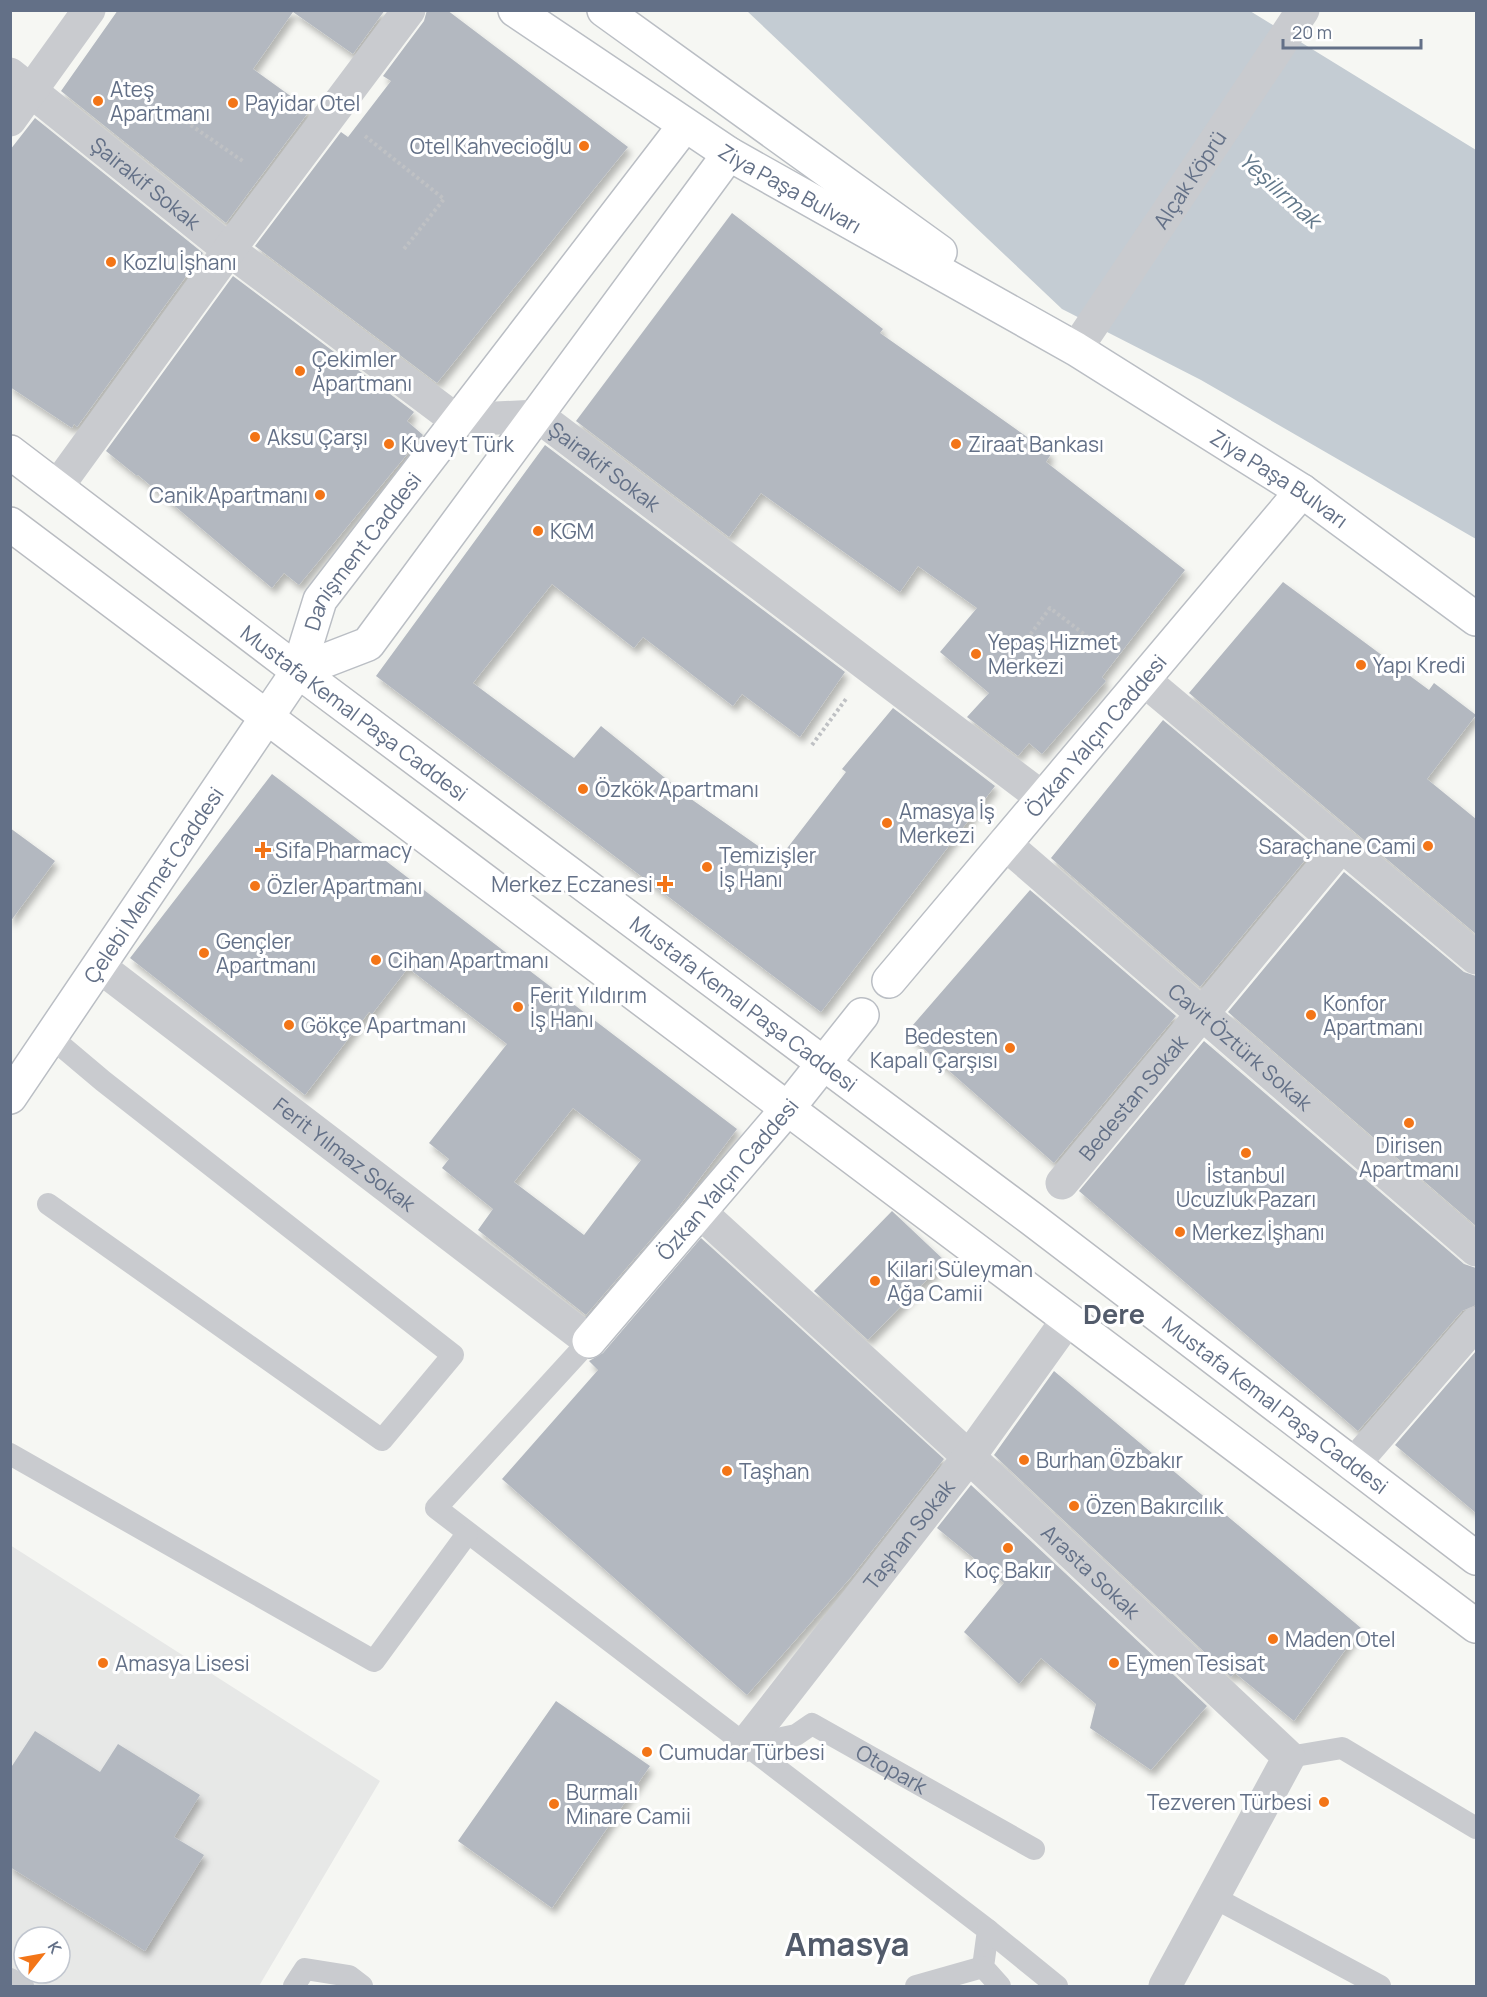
<svg xmlns="http://www.w3.org/2000/svg" width="1487" height="1997" viewBox="0 0 1487 1997" font-family="Manrope,sans-serif">
  <style>
    .built { fill: #e7e8e7; fill-rule: evenodd }
    .water { fill: #c4ccd3 }
    .building { fill: #b3b8c0; fill-rule: evenodd; filter: url(#shadow) }
    .lines { fill: none; stroke-linecap: round; stroke-linejoin: round }
    .secondary-casing { stroke: #babec4; stroke-width: 36 }
    .primary-casing { stroke: #b9bcc1; stroke-width: 36 }
    .path { stroke: #bfc1c4; stroke-width: 4; stroke-dasharray: 3 3; stroke-linecap: butt }
    .lane { stroke: #c9cbcf; stroke-width: 22 }
    .street { stroke: #c9cbcf; stroke-width: 33 }
    .secondary { stroke: #fff; stroke-width: 33 }
    .primary { stroke: #fff; stroke-width: 33 }
    .poi-dot { fill: #f37517; stroke: #fff; stroke-width: 2 }
    .labels { text-anchor: middle; dominant-baseline: central; stroke-width: 6; stroke-linejoin: round; paint-order: stroke }
    .poi-label { font-size: 21px; fill: #637087; stroke: #fff; text-anchor: start }
    .street-label { font-size: 21px; fill: #637087; stroke: #fff }
    .water-label { font-size: 22px; font-style: italic; fill: #63798b; stroke: #fff }
    .district-label { font-size: 27px; font-weight: bold; fill: #525b6b; stroke: #fff }
    .town-label { font-size: 33px; font-weight: bold; fill: #525b6b; stroke: #fff }
  </style>
  <defs>
    <filter id="shadow"><feDropShadow dx="3.5" dy="6" stdDeviation="3" flood-color="#0004"/></filter>
  </defs>
  <rect width="100%" height="100%" fill="#f6f7f3"/>
  <path class="built" d="M10,1545L380,1781L259,1986H11ZM24,1937H60V1973H24Z"/>
  <path class="water" d="M747,11H1250L1476,150V539L1201,380L1062,309Z"/>
  <path class="building" d="M118,10H385L353,54L293,12L253,69L310,110L226,223L61,91Z
    M427,10H447L628,147L437,383L255,246L341,132L348,137L391,81L383,76L424,21Z
    M35,118L203,253L77,427L74,424L72,428L10,387V150Z
    M732,213L883,329L880,333L1051,454L1046,462L1185,570L1102,677L1106,681L1042,754L1029,743L1018,756L967,717L989,693L940,652L977,608L918,566L900,592L761,493L729,537L576,421Z
    M233,276L414,412L407,421L423,435L299,585L284,573L272,588L138,475L137,476L106,451Z
    M545,445L845,672L800,737L742,694L733,706L643,637L634,648L552,584L473,683L574,758L601,726L691,799L778,860L846,772L842,769L893,708L995,786L821,1012L376,676Z
    M1283,582L1429,690L1434,683L1476,715L1427,779L1476,819V934L1189,693Z
    M1163,720L1315,848L1200,987L1051,858Z
    M272,774L737,1129L677,1209L586,1315L478,1230L493,1209L442,1168L449,1159L429,1143L507,1044L408,968L372,1014L369,1012L305,1095L130,958ZM573,1108L641,1160L584,1235L514,1182Z
    M10,828L55,861L10,922Z
    M1344,872L1464,972L1476,976V1226L1228,1012Z
    M1030,890L1176,1016L1054,1163L906,1033Z
    M1204,1041L1464,1264L1476,1268V1305L1462,1311L1358,1431L1079,1191Z
    M892,1211L945,1261L868,1340L814,1291Z
    M701,1238L944,1459L852,1576L747,1695L502,1479L598,1370L589,1361L603,1353Z
    M1476,1351V1513L1395,1445Z
    M1054,1371L1361,1628L1294,1721L1235,1673L1231,1677L994,1455Z
    M971,1485L1207,1706L1151,1770L1090,1728L1096,1704L1041,1658L1019,1684L964,1632L1004,1583L937,1528Z
    M556,1701L650,1766L552,1908L458,1841Z
    M35,1731L100,1772L118,1744L200,1795L174,1837L204,1855L145,1951L10,1867V1769Z"/>
  <g class="lines">
    <g class="secondary-casing">
      <g id="secondary">
        <path id="s9" d="M515,10L729,154L1076,349L1302,491L1476,619"/>
        <path d="M604,10L940,252"/>
        <path d="M298,671L368,644L729,154"/>
        <path id="s10" d="M889,981L1302,491"/>
        <path id="s11" d="M10,1097L298,671L320,600L685,125"/>
        <path id="s12" d="M589,1341L788,1108L862,1015"/>
      </g>
    </g>
    <g class="primary-casing">
      <g id="primary">
        <path id="s13" d="M10,452L298,671L1032,1219L1476,1558"/>
        <path d="M10,524L1476,1626"/>
      </g>
    </g>
    <path class="path" d="M166,108L244,162
      M365,136L444,199L404,249
      M1027,639L1050,608L1110,654
      M812,745L846,699"/>
    <g class="lane">
      <path d="M48,1204L382,1440L453,1355L103,1081L52,1038"/>
      <path d="M589,1341L436,1508L988,1930L983,1967L1000,1986"/>
      <path d="M10,1454L374,1661L467,1534"/>
      <path id="s1" d="M744,1746L796,1735L812,1724L1034,1849"/>
      <path d="M1289,1757L1342,1748L1476,1828"/>
      <path d="M1215,1898L1380,1986"/>
      <path d="M988,1930L1057,1986"/>
      <path d="M10,1979L23,1986"/>
      <path d="M294,1986L305,1969L349,1976L362,1986"/>
      <path d="M916,1986L983,1967"/>
    </g>
    <g class="street">
      <path id="s2" d="M10,74L229,250L456,420L538,416L1044,799"/>
      <path d="M10,120L89,10"/>
      <path id="s3" d="M1076,349L1303,10"/>
      <path d="M57,487L229,250L409,10"/>
      <path d="M1144,680L1476,958"/>
      <path id="s4" d="M1004,843L1476,1250"/>
      <path id="s5" d="M100,967L589,1341"/>
      <path id="s6" d="M1062,1183L1342,845"/>
      <path id="s7" d="M700,1212L969,1457L1289,1757L1165,1986"/>
      <path d="M1353,1465L1476,1323"/>
      <path id="s8" d="M744,1746L969,1457L1068,1319"/>
    </g>
    <use href="#secondary" class="secondary"/>
    <use href="#primary" class="primary"/>
  </g>
  <g class="poi-dot">
    <circle cx="98" cy="101" r="6"/>
    <circle cx="233" cy="103" r="6"/>
    <circle cx="584" cy="146" r="6"/>
    <circle cx="111" cy="262" r="6"/>
    <circle cx="300" cy="371" r="6"/>
    <circle cx="255" cy="437" r="6"/>
    <circle cx="389" cy="444" r="6"/>
    <circle cx="956" cy="444" r="6"/>
    <circle cx="320" cy="495" r="6"/>
    <circle cx="538" cy="531" r="6"/>
    <circle cx="976" cy="654" r="6"/>
    <circle cx="1361" cy="665" r="6"/>
    <circle cx="583" cy="789" r="6"/>
    <circle cx="887" cy="823" r="6"/>
    <circle cx="1428" cy="846" r="6"/>
    <path d="M260 841h6v6h6v6h-6v6h-6v-6h-6v-6h6z"/>
    <circle cx="707" cy="867" r="6"/>
    <path d="M662 875h6v6h6v6h-6v6h-6v-6h-6v-6h6z"/>
    <circle cx="255" cy="886" r="6"/>
    <circle cx="204" cy="953" r="6"/>
    <circle cx="376" cy="960" r="6"/>
    <circle cx="518" cy="1007" r="6"/>
    <circle cx="1311" cy="1015" r="6"/>
    <circle cx="289" cy="1025" r="6"/>
    <circle cx="1010" cy="1048" r="6"/>
    <circle cx="1409" cy="1123" r="6"/>
    <circle cx="1246" cy="1153" r="6"/>
    <circle cx="1180" cy="1232" r="6"/>
    <circle cx="875" cy="1281" r="6"/>
    <circle cx="1024" cy="1460" r="6"/>
    <circle cx="727" cy="1471" r="6"/>
    <circle cx="1074" cy="1506" r="6"/>
    <circle cx="1008" cy="1548" r="6"/>
    <circle cx="1273" cy="1639" r="6"/>
    <circle cx="103" cy="1663" r="6"/>
    <circle cx="1114" cy="1663" r="6"/>
    <circle cx="647" cy="1752" r="6"/>
    <circle cx="1324" cy="1802" r="6"/>
    <circle cx="554" cy="1804" r="6"/>
  </g>
  <g class="labels">
    <g class="poi-label">
      <text x="110" y="89">Ateş<tspan x="110" dy="24">Apartmanı</tspan></text>
      <text x="245" y="103">Payidar Otel</text>
      <text x="572" y="146" text-anchor="end">Otel Kahvecioğlu</text>
      <text x="123" y="262">Kozlu İşhanı</text>
      <text x="312" y="359">Çekimler<tspan x="312" dy="24">Apartmanı</tspan></text>
      <text x="267" y="437">Aksu Çarşı</text>
      <text x="401" y="444">Kuveyt Türk</text>
      <text x="968" y="444">Ziraat Bankası</text>
      <text x="308" y="495" text-anchor="end">Canik Apartmanı</text>
      <text x="550" y="531">KGM</text>
      <text x="988" y="642">Yepaş Hizmet<tspan x="988" dy="24">Merkezi</tspan></text>
      <text x="1373" y="665">Yapı Kredi</text>
      <text x="595" y="789">Özkök Apartmanı</text>
      <text x="899" y="811">Amasya İş<tspan x="899" dy="24">Merkezi</tspan></text>
      <text x="1416" y="846" text-anchor="end">Saraçhane Cami</text>
      <text x="275" y="850">Sifa Pharmacy</text>
      <text x="719" y="855">Temizişler<tspan x="719" dy="24">İş Hanı</tspan></text>
      <text x="653" y="884" text-anchor="end">Merkez Eczanesi</text>
      <text x="267" y="886">Özler Apartmanı</text>
      <text x="216" y="941">Gençler<tspan x="216" dy="24">Apartmanı</tspan></text>
      <text x="388" y="960">Cihan Apartmanı</text>
      <text x="530" y="995">Ferit Yıldırım<tspan x="530" dy="24">İş Hanı</tspan></text>
      <text x="1323" y="1003">Konfor<tspan x="1323" dy="24">Apartmanı</tspan></text>
      <text x="301" y="1025">Gökçe Apartmanı</text>
      <text x="998" y="1036" text-anchor="end">Bedesten<tspan x="998" dy="24">Kapalı Çarşısı</tspan></text>
      <text x="1409" y="1145" text-anchor="middle">Dirisen<tspan x="1409" dy="24">Apartmanı</tspan></text>
      <text x="1246" y="1175" text-anchor="middle">İstanbul<tspan x="1246" dy="24">Ucuzluk Pazarı</tspan></text>
      <text x="1192" y="1232">Merkez İşhanı</text>
      <text x="887" y="1269">Kilari Süleyman<tspan x="887" dy="24">Ağa Camii</tspan></text>
      <text x="1036" y="1460">Burhan Özbakır</text>
      <text x="739" y="1471">Taşhan</text>
      <text x="1086" y="1506">Özen Bakırcılık</text>
      <text x="1008" y="1570" text-anchor="middle">Koç Bakır</text>
      <text x="1285" y="1639">Maden Otel</text>
      <text x="115" y="1663">Amasya Lisesi</text>
      <text x="1126" y="1663">Eymen Tesisat</text>
      <text x="659" y="1752">Cumudar Türbesi</text>
      <text x="566" y="1792">Burmalı<tspan x="566" dy="24">Minare Camii</tspan></text>
      <text x="1312" y="1802" text-anchor="end">Tezveren Türbesi</text>
    </g>
    <g class="street-label">
      <text stroke="none"><textPath href="#s3" startOffset="204">Alçak Köprü</textPath></text>
      <text stroke="none"><textPath href="#s2" startOffset="174">Şairakif Sokak</textPath></text>
      <text stroke="none"><textPath href="#s9" startOffset="328">Ziya Paşa Bulvarı</textPath></text>
      <text stroke="none"><textPath href="#s2" startOffset="730">Şairakif Sokak</textPath></text>
      <text stroke="none"><textPath href="#s9" startOffset="897">Ziya Paşa Bulvarı</textPath></text>
      <text stroke="none"><textPath href="#s11" startOffset="652">Danişment Caddesi</textPath></text>
      <text stroke="none"><textPath href="#s13" startOffset="432">Mustafa Kemal Paşa Caddesi</textPath></text>
      <text stroke="none"><textPath href="#s10" startOffset="321">Özkan Yalçın Caddesi</textPath></text>
      <text stroke="none"><textPath href="#s11" startOffset="256">Çelebi Mehmet Caddesi</textPath></text>
      <text stroke="none"><textPath href="#s13" startOffset="918">Mustafa Kemal Paşa Caddesi</textPath></text>
      <text stroke="none"><textPath href="#s4" startOffset="312">Cavit Öztürk Sokak</textPath></text>
      <text stroke="none"><textPath href="#s6" startOffset="111">Bedestan Sokak</textPath></text>
      <text stroke="none"><textPath href="#s5" startOffset="308">Ferit Yılmaz Sokak</textPath></text>
      <text stroke="none"><textPath href="#s12" startOffset="213">Özkan Yalçın Caddesi</textPath></text>
      <text stroke="none"><textPath href="#s13" startOffset="1584">Mustafa Kemal Paşa Caddesi</textPath></text>
      <text stroke="none"><textPath href="#s8" startOffset="268">Taşhan Sokak</textPath></text>
      <text stroke="none"><textPath href="#s7" startOffset="531">Arasta Sokak</textPath></text>
      <text stroke="none"><textPath href="#s1" startOffset="164">Otopark</textPath></text>
    </g>
    <g class="water-label">
      <text transform="translate(1280 190) rotate(42)">Yeşilırmak</text>
    </g>
    <g class="district-label">
      <text x="1114" y="1313">Dere</text>
    </g>
    <g class="town-label">
      <text x="847" y="1943">Amasya</text>
    </g>
  </g>
  <rect width="1487" height="1997" fill="none" stroke="#637087" stroke-width="24"/>
  <g transform="translate(42 1955) rotate(59)"><circle r="28" fill="#ffffff" stroke="#c1c6cf" stroke-width="1.5"/>
  <path d="M0-4.5L10 22L0 15L-10 22Z" fill="#f37517"/>
  <text y="-9" font-size="16" font-weight="bold" text-anchor="middle" fill="#637087">K</text>
  </g>
  <path d="M1283 39v9h138v-9" fill="none" stroke="#637087" stroke-width="3"/>
  <text x="1292" y="39" font-size="18" fill="#637087" stroke="#ffffff" stroke-width="4.5" paint-order="stroke">20 m</text>
</svg>
